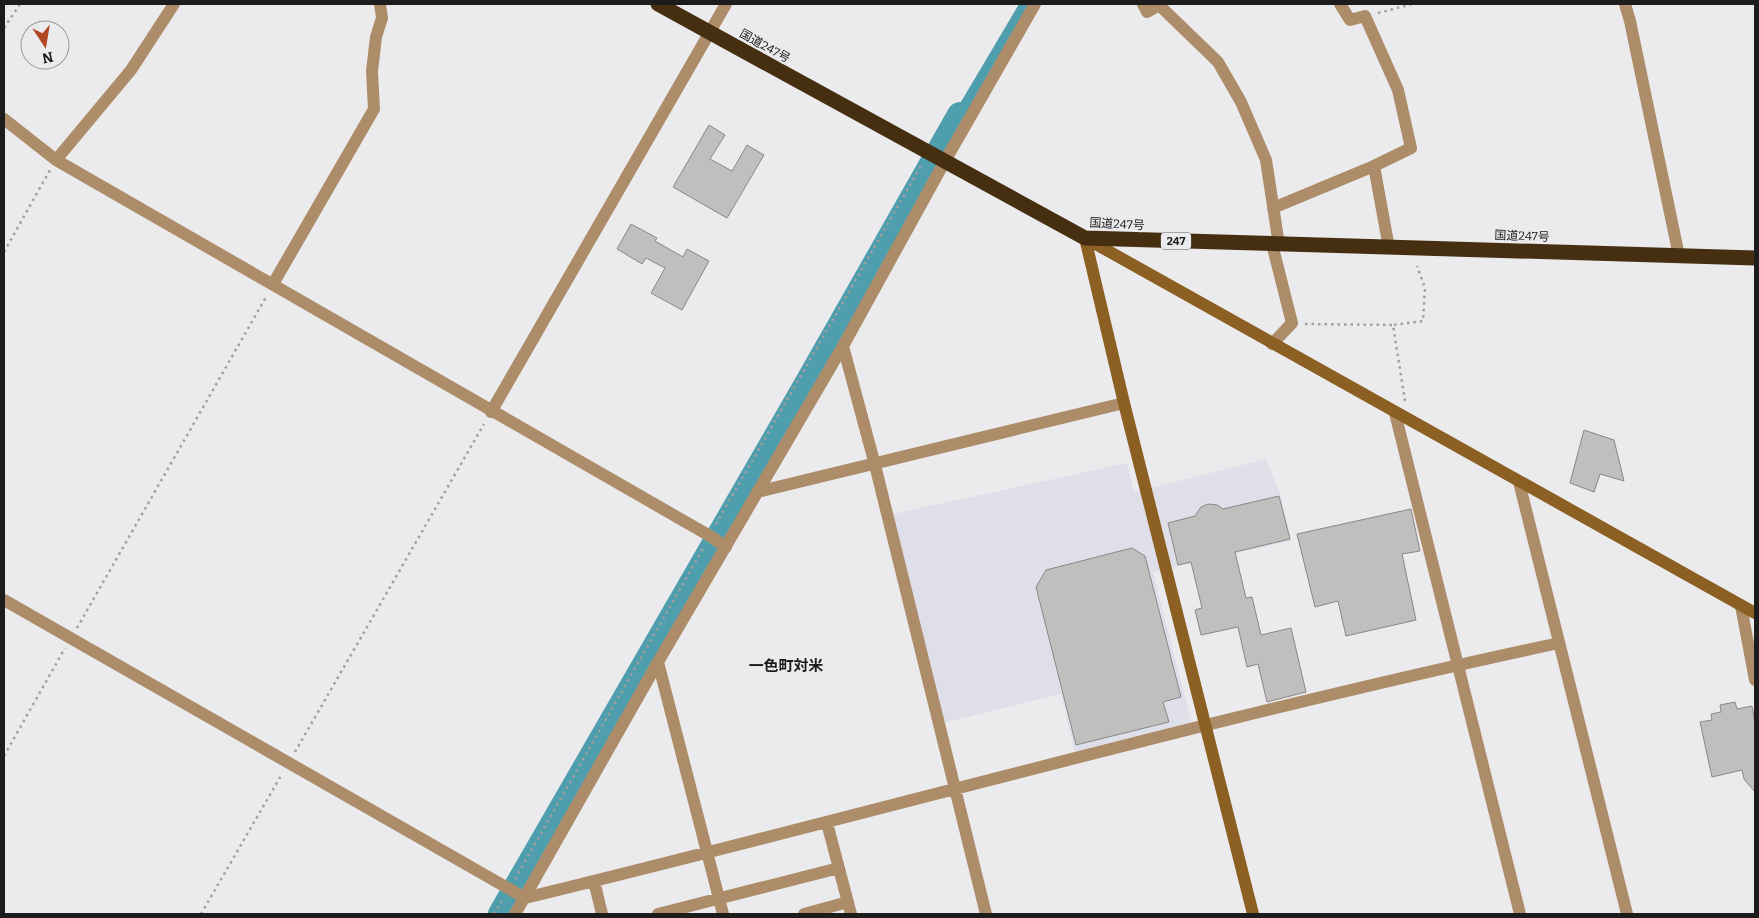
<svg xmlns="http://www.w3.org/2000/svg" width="1759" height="918" viewBox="0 0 1759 918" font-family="Bitter,'Noto Sans JP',serif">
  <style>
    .built { fill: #dfdfe9 }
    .water { fill: #4f9ead }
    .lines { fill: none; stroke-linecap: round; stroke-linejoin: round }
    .river { stroke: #4f9ead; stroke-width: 26 }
    .building { fill: #c1bfbe; stroke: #898786 }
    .path { stroke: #a0a0a2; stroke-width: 2.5; stroke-dasharray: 2.5 4; stroke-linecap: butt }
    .street { stroke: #ad8d69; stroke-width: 12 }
    .secondary { stroke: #8c5f22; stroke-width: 12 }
    .highway { stroke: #462f10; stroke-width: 15 }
    .labels { text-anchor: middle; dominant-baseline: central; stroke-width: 4; stroke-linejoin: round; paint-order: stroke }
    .shield { fill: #ebebee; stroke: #5a5a5c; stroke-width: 1 }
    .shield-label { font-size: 11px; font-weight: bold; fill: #1c1c1d }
    .street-label { font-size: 12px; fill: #1c1c1d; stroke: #ebebee }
    .quarter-label { font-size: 15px; font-weight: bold; fill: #1c1c1d; stroke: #ebebee }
  </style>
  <rect width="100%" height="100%" fill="#ebebee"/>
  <path class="built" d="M1266,459L1280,493L1291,541L1153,572L1192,725L1075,753L1061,694L943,723L893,514L1127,463L1134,492Z"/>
  <path class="water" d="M1019,4H1029L946,148L936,144Z"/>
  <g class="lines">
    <path class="river" d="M501,914L807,384L960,115"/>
  </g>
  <path class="building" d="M709,125L725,135L710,159L732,171L747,145L764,155L727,218L673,187Z
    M631,224L657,238L655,241L683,257L687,249L709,261L682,310L651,293L665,268L646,258L642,264L617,249Z
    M1584,430L1614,440L1624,481L1600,474L1594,492L1570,483Z
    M1279,496L1290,539L1235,552L1246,598L1252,597L1261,635L1291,628L1306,692L1267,702L1258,664L1247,667L1238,627L1201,635L1195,610L1202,608L1191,562L1178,565L1168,523L1195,516L1201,507L1208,504L1217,505L1223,509Z
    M1411,509L1420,551L1402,554L1416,620L1346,636L1338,601L1315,607L1297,534Z
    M1132,548L1145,556L1181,697L1163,702L1169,722L1076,745L1036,587L1046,570Z
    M1735,702L1737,709L1752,706L1755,723V792L1744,779L1742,770L1712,777L1700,722L1712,720L1711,714L1721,712L1720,705Z"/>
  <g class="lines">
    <path class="path" d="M1378,13L1412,4
      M4,28L20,4
      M4,252L50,170
      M1305,324L1393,325
      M1405,401L1393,325L1423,321L1425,288L1417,266
      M716,524L922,164
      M77,628L266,297
      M295,752L484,424
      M4,756L65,648
      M515,879L704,547
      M201,914L282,774
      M494,914L502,901"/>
    <path class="street" d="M1143,4L1147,12L1159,5L1218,62L1241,102L1266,160L1279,245
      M1625,4L1630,21L1679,256
      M4,119L56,160L710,536L726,547
      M56,160L131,70L174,4
      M1374,166L1389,248
      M1273,208L1374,166L1411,148L1398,90L1365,16L1350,20L1340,4
      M273,284L374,109L372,71L376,37L382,18L380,4
      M1272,344L1292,323L1272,244
      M843,346L875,465L986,914
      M491,412L726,4
      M1395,413L1520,914
      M1519,482L1627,914
      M757,492L1124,403
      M4,600L525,898C870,814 1212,717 1559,643
      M1741,606L1755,680
      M658,662L723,914
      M827,823L851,914
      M594,881L602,914
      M515,914L658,662L843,346L945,161L1035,4
      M658,914L839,868
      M804,914L848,902"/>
    <path class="secondary" d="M1085,238L1755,613
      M1085,238L1124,403L1253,914"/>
    <path class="highway" d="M658,4L1085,238L1755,258"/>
  </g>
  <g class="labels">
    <rect class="shield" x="1161" y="232.5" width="30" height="17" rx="4"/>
    <g class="shield-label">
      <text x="1176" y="241">247</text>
    </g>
    <g class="street-label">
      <text transform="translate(765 46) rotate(29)">国道247号</text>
      <text transform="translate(1117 224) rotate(3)">国道247号</text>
      <text transform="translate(1522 236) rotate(2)">国道247号</text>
    </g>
    <g class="quarter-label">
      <text x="786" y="666">一色町対米</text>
    </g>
  </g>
  <rect width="1759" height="918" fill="none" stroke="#1c1c1d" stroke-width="10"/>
  <g transform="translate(45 45) rotate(168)"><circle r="24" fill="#ebebee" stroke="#98989a"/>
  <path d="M0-4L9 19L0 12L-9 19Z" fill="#b04921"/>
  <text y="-8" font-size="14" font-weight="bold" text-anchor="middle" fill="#1c1c1d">N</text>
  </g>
</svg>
